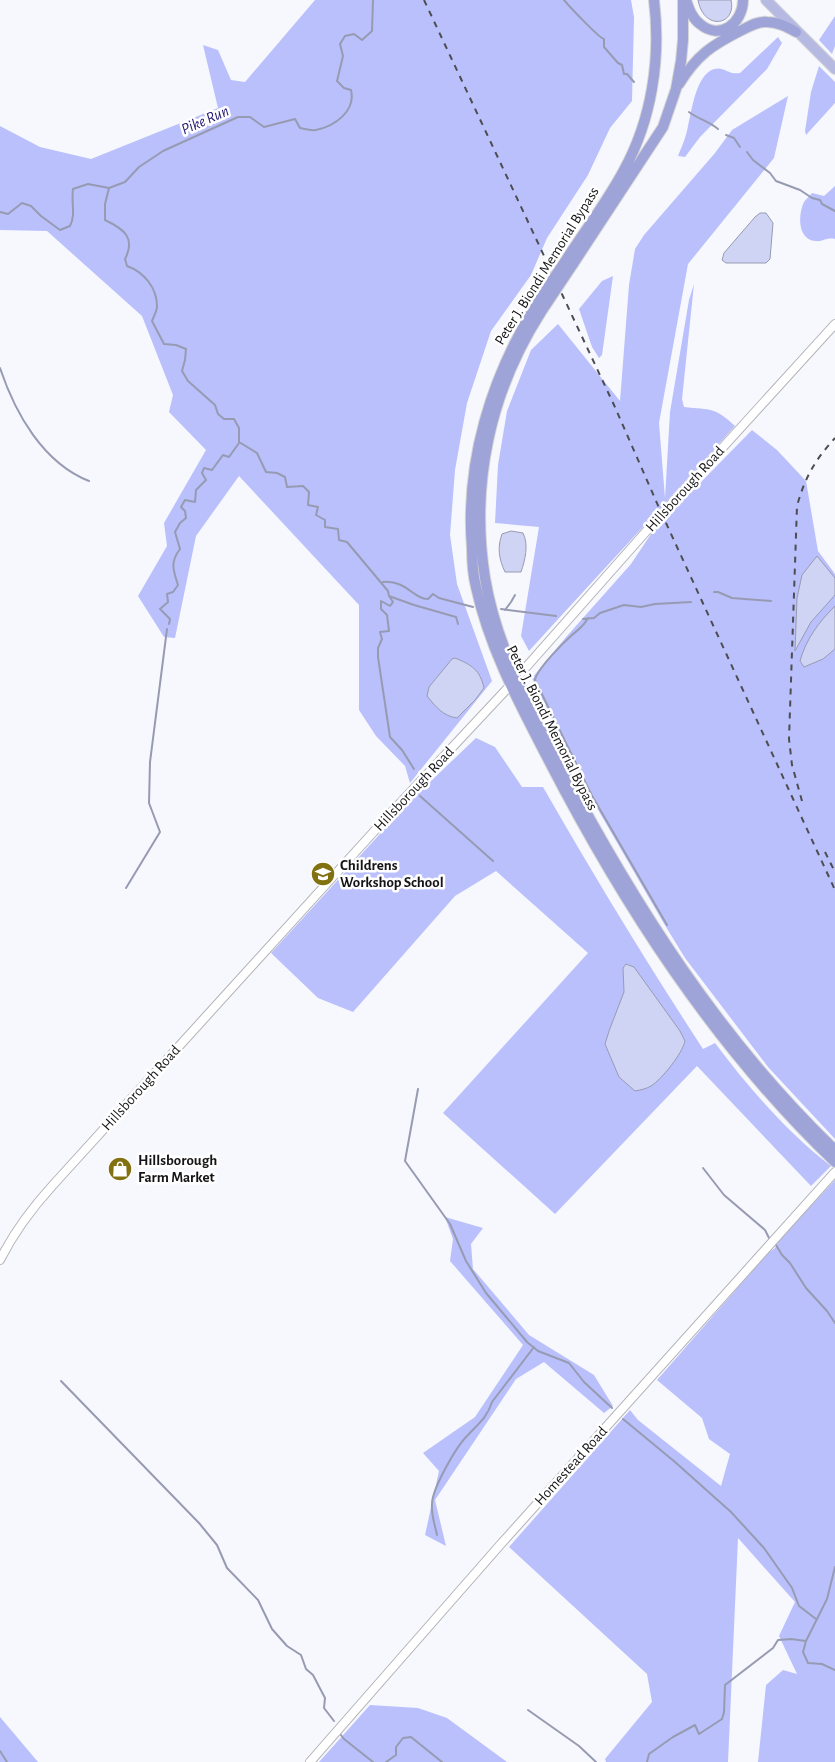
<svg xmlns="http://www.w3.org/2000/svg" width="835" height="1762" viewBox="0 0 835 1762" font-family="'Alegreya Sans',sans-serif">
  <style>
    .green { fill: #b9c0fc }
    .water { fill: #cfd4f4; stroke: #979bb2 }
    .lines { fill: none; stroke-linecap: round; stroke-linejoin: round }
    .stream { stroke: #979bb2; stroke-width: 2 }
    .tertiary-casing { stroke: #b2b2b8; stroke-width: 10 }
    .primary-casing { stroke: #d5d5d5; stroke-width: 12 }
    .trunk-casing { stroke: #d5d5d5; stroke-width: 12 }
    .tertiary { stroke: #fff; stroke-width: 8 }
    .primary { stroke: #b6bae2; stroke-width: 10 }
    .trunk { stroke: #9ea3d8; stroke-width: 10 }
    .rail { stroke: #4d4d50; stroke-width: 2; stroke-dasharray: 6 6; stroke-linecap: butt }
    .tertiary-bridge-casing { stroke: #b2b2b8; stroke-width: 10; stroke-linecap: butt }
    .trunk-bridge-casing { stroke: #d5d5d5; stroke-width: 12; stroke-linecap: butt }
    .tertiary-bridge { stroke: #fff; stroke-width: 8 }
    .trunk-bridge { stroke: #9ea3d8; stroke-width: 10 }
    .labels { text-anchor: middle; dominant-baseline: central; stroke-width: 5; stroke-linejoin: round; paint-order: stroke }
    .street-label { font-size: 15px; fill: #151517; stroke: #fff }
    .poi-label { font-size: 15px; font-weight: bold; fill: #151517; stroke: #fff; text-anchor: start }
    .water-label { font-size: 16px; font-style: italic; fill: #282076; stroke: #fff }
  </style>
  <rect width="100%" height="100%" fill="#f7f8fe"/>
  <path class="green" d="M315,0H631L634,17L632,101L610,128L588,175L547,238L531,275L491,331L467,403L455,470L450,535L457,584L492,681L410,783L405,766L376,736L359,710V605L239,476L196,536L175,638L164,637L138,596L167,546L164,523L206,450L169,412L173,395L142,316L47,231L0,230V126L40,147L91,159L218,108L203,45L218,50L231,80L245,82Z
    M835,16V46L832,54L819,40Z
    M778,37L782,43L767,69L700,137L685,157L678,156C681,148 685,140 687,131C691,115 695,75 714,69C724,66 728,75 740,73Z
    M819,66L835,82V103L806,135L805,131L811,92Z
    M788,96L774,158L688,264L659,423L665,498L670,412L689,300L694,284L682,399L684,407C711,410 715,407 735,426C667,502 597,576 529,651L521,636L539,527L495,523L498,465L507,411L531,350L558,324L620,401L629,285L635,249L644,235L715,153L732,130Z
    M835,186V239C826,237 823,242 816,241C797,240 798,214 804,202C806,199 810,196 812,193L824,196Z
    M613,276L602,355L599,358L592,347L579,309L602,281Z
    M752,430L777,450L806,481L818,551L835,574V1139L768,1067L685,958L663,922L582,782L532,678L567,636L631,564L653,531Z
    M476,738L495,747L522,787H543C594,876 647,963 703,1049L715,1043C747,1086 789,1134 831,1166L811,1186L697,1066L555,1214L443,1113L588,953L496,871L455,896L353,1012L318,998L271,953L411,800Z
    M835,1180V1762H758L766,1685L783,1670L797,1674L779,1636L795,1602L738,1538L728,1762H606L605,1759L652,1702L647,1674L509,1547L630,1410L638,1420L721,1486L730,1454L709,1439L702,1418L657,1380L768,1253L775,1248L778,1241Z
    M445,1217L483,1228L471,1244L473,1269L529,1335L594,1375L613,1406L604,1413L544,1362L516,1379L435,1500L446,1546L425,1535L439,1471L423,1453L475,1417L523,1345L450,1261L453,1239Z
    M370,1705L418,1708L447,1718L507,1762H319Z
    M0,1717L38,1762H0Z"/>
  <path class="water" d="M698,0H731C737,25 704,32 698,0Z
    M760,213H766L773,223L770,259L766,263H726L722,260L724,253L755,217Z
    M511,531L523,533C529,545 525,560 521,572H505C499,559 497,548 502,534Z
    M817,556L835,578V595L811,622L795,651L797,598L802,575Z
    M835,606V649L823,659L804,667L800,661C806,639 819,622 835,606Z
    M455,658C472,665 480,670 484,688L475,700L457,718C443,716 436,707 427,696L429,687L452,659Z
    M626,964L634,967L680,1031L685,1041C682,1054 662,1079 651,1086C646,1089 640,1090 635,1091L619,1077L605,1044L609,1031L624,992L623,968Z"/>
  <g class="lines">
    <path class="stream" d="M564,0C569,6 599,38 604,39V47L618,63L622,65L624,74H627L634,82
      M689,112C698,119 709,121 718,129
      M726,135L734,138L740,147
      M747,152L753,160L770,173L776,181L800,190L812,198L820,200L822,204L835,211
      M109,188L105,204V220C124,229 136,238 125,259L127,266C144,272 157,288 157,306C157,311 154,316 152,321L164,344L176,345L186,349L185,360L182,371L188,381L215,405L218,414L224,419H234L239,428V442L257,453L266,472L277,473L285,477L287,487L303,486L309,492L308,505L318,507L316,515L325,520V527L338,529L339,540L347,542L388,591L389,596L393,602L390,606L381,601V609L387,615L389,631L380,632L382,639L378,648V657L390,737L402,750L414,769
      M0,212L8,214L22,203L31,206L41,216L60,230L70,226C76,215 71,203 73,189L88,184L109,188L125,182L139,167L163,151L238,117H250L264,127L295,119L300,128C305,129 311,131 316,130C335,126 356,111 351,90L344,88L337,81L343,56L340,44L345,36L354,34L362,40L372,31L373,0
      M0,368C15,413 43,463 89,481
      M383,582C407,580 413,599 428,599L433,594L439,598L473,607
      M714,592H718L732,598L771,601
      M389,596L414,605L456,617L458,624
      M501,609L556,616
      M505,610L511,602L515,595
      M588,618C584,626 579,629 572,635C563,643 537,669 535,680L591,794L667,925
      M583,619L594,618L600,613L624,605L641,607L655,604L691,602
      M169,624L170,619L160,609L168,602L167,594L173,592L178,585C173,570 170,562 180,549L175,532L180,523L186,518L185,511L181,507L185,500L195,502L196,490L206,480L202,473L204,468L212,470L223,455L229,457L239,443
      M420,796L493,861
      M126,888L160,832L149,803L150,762L167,629
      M418,1089L405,1161L450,1224L466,1261L486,1293L527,1342L538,1351L569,1363L584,1382L612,1408
      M703,1168L724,1195L765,1230L769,1238
      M776,1245L782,1255L790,1263L806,1288L827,1311L835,1323
      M61,1381L199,1523L217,1545L227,1568L258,1600L272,1629L287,1646L301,1655L306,1669L313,1675L325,1698L324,1708L334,1721
      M623,1419L675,1462L731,1512L764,1548L792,1588L799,1606L816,1619
      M437,1535C435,1525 431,1515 432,1504C432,1489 456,1447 467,1436C478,1424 487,1418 492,1402L534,1347
      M835,1567L827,1599L806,1641L803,1652L808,1663L822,1664L835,1670
      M528,1710L579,1746L596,1762
      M341,1735L344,1739L373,1762
      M0,1751L7,1762
      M386,1762L396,1755V1747L403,1738L411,1737L442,1762
      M647,1762L649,1754L673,1737L695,1725L699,1734L722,1719L724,1712L725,1685L773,1648L778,1640L791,1639L806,1641"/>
    <g class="tertiary-casing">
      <path id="tertiary" d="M674,501L835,324
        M0,1260C14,1232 32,1208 53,1185L388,816L505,691L650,527
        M310,1762L500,1545L835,1172"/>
    </g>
    <g class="primary-casing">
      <path id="primary" d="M766,0L835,69"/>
    </g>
    <g class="trunk-casing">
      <path id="trunk" d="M686,0C689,9 692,18 700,24C720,41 743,23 743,0
        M679,84C697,55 712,45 742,30C750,26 758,21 767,22C778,22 787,27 796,32
        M568,257C587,228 608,200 624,170C652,119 661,58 654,0
        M573,264L663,127L676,89L681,61L683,40V0
        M536,305C491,378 465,462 472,548C472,561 473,575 476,587C489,647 518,701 546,755C622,903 714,1046 835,1162
        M541,312C490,392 470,484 485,578C496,645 529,706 560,764C634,904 720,1040 835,1150"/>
    </g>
    <use href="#tertiary" class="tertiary"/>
    <use href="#primary" class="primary"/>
    <use href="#trunk" class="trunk"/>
    <path class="rail" d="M424,0L614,405L660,510L835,890
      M802,801L792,765L789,739L797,506C805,477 815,460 835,438
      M825,852L835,872"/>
    <g class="tertiary-bridge-casing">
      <path id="tertiary-bridge" d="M650,527L674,501"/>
    </g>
    <g class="trunk-bridge-casing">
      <path id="trunk-bridge" d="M536,305L568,257
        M541,312L573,264"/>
    </g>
    <use href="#tertiary-bridge" class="tertiary-bridge"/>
    <use href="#trunk-bridge" class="trunk-bridge"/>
  </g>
  <defs>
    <g id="school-disc" transform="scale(1.25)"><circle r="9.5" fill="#817110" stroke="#fff"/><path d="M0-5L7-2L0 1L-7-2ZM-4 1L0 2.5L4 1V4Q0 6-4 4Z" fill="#fff"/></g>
    <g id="shop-disc" transform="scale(1.25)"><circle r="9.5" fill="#817110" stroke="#fff"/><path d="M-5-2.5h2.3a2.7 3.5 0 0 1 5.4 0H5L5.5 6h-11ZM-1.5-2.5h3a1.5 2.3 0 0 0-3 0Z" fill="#fff"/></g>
  </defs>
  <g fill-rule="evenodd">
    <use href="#school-disc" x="323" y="874"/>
    <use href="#shop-disc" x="120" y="1169"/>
  </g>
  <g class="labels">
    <g class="street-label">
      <text transform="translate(547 266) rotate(-58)">Peter J. Biondi Memorial Bypass</text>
      <text transform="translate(685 489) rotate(-48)">Hillsborough Road</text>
      <text transform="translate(552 728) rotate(63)">Peter J. Biondi Memorial Bypass</text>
      <text transform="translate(414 789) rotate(-47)">Hillsborough Road</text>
      <text transform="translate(141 1088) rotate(-48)">Hillsborough Road</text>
      <text transform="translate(571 1466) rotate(-48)">Homestead Road</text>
    </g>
    <g class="poi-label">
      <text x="340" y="865">Childrens<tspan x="340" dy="17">Workshop School</tspan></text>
      <text x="138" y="1160">Hillsborough<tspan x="138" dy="17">Farm Market</tspan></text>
    </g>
    <g class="water-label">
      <text transform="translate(205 120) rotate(-24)">Pike Run</text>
    </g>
  </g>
</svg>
